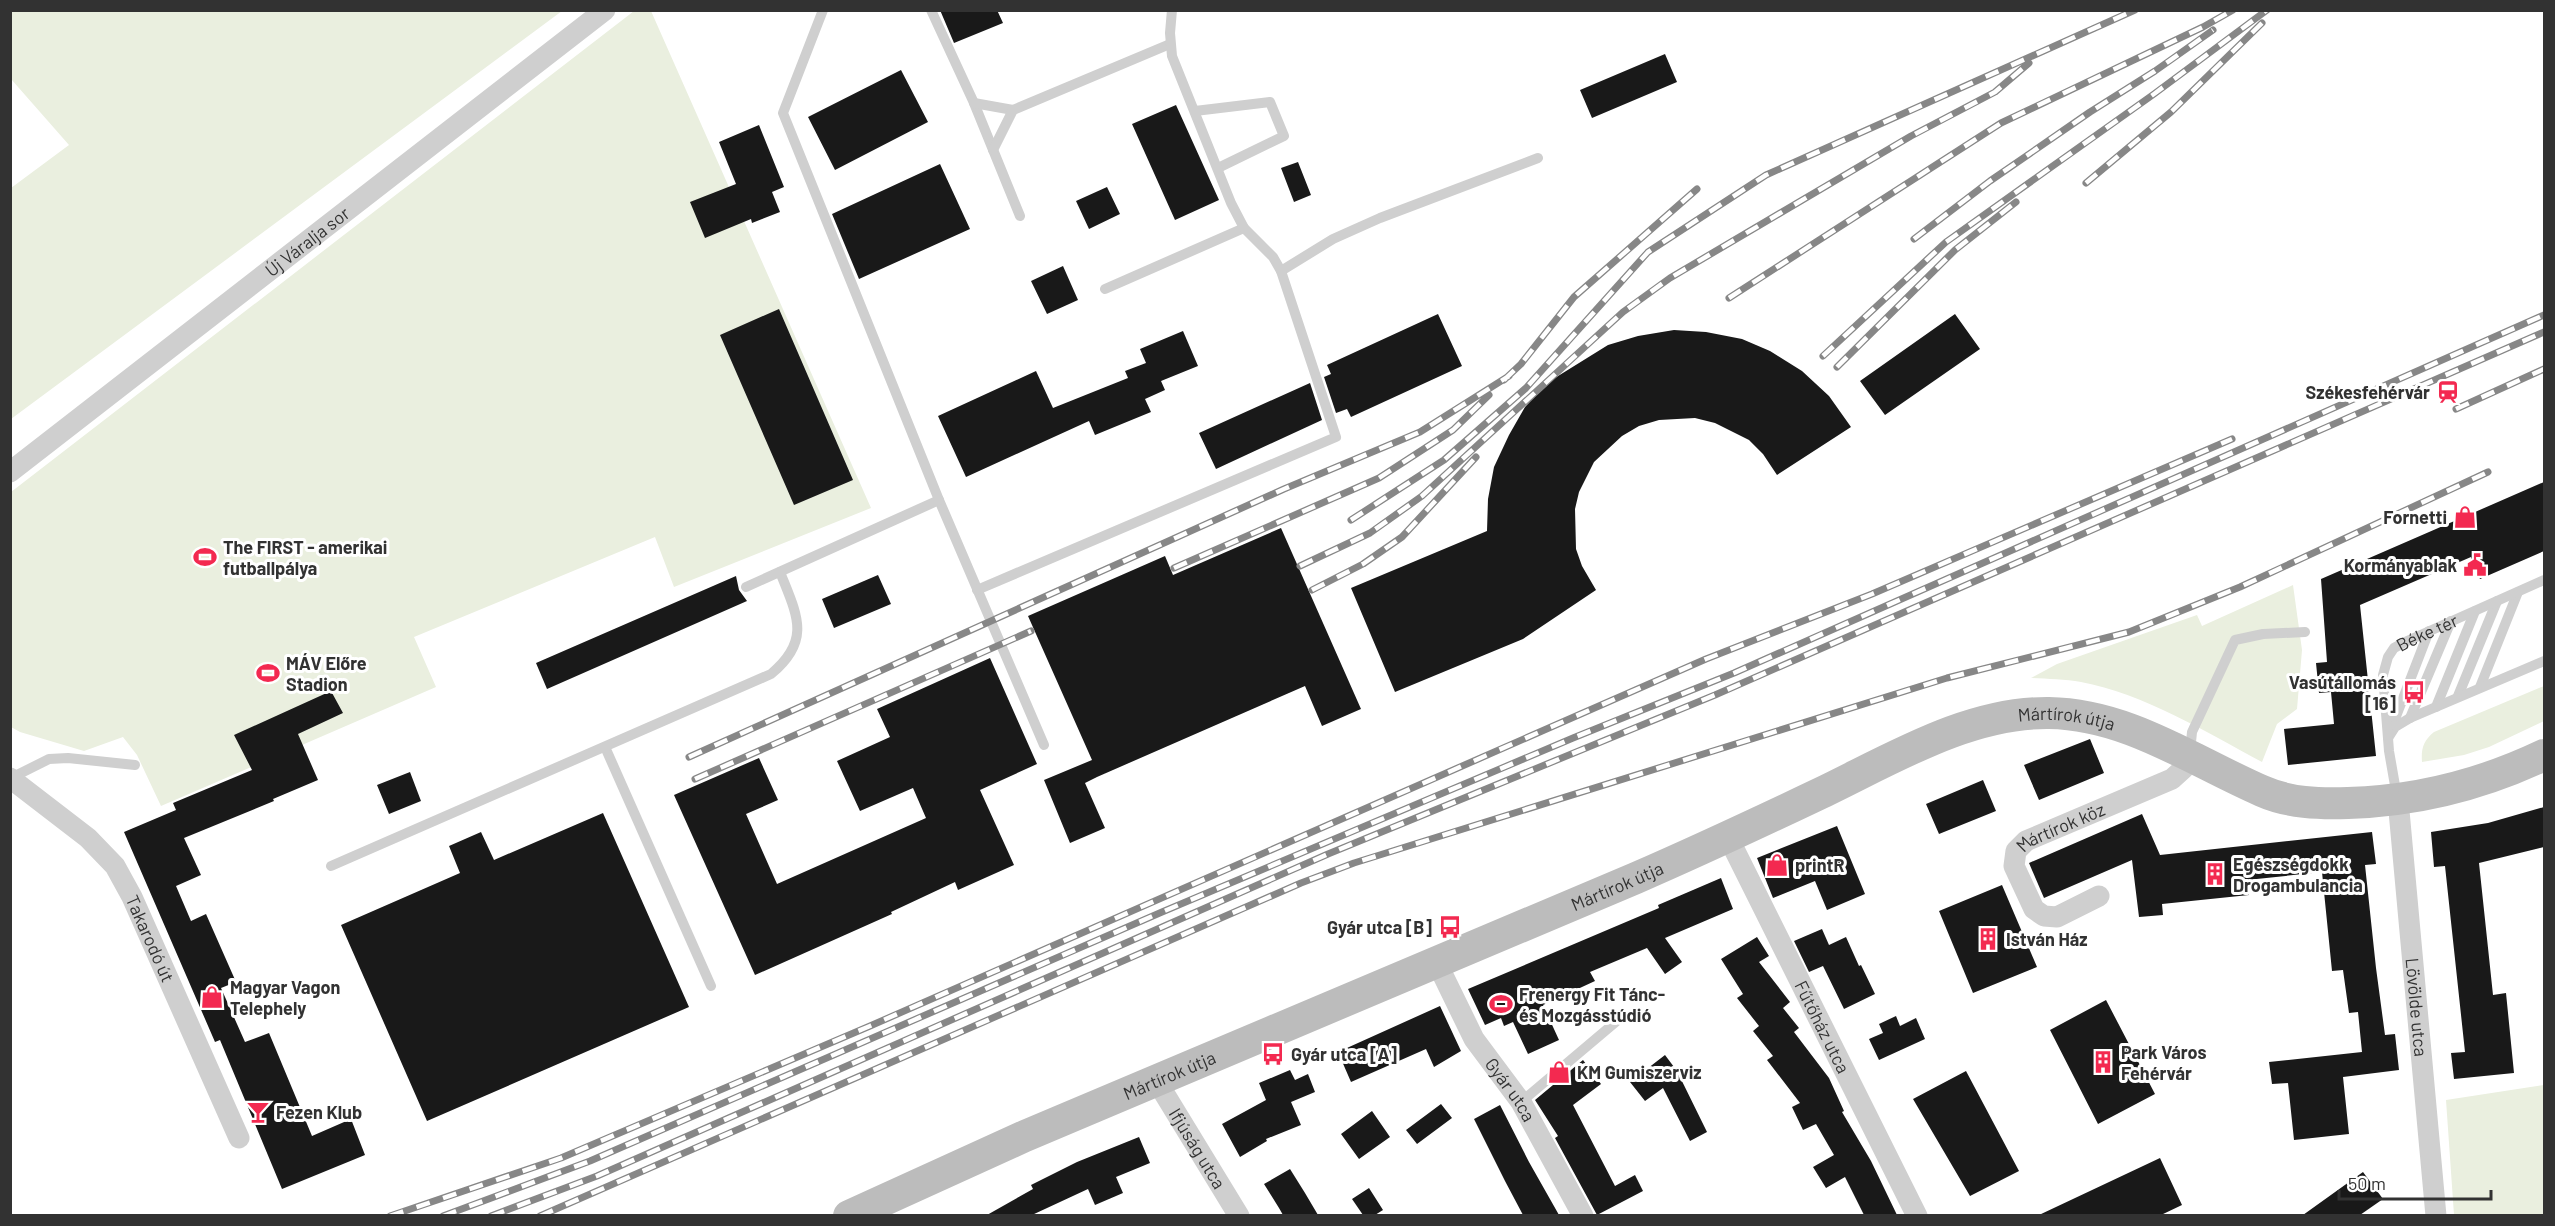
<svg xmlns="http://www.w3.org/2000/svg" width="2555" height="1226" viewBox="0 0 2555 1226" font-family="Barlow,sans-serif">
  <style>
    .green { fill: #eaefdf }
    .building { fill: #191919 }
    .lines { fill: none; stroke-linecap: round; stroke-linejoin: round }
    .lane { stroke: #cfcfcf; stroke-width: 10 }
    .street { stroke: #cfcfcf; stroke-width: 21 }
    .secondary { stroke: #bcbcbc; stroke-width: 32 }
    .rail-casing { stroke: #878787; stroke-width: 7 }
    .rail { stroke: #fff; stroke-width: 4.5; stroke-dasharray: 14; stroke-linecap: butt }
    .labels { text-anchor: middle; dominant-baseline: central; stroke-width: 6; stroke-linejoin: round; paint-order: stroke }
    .street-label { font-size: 18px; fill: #323232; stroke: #fff }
    .poi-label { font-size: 18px; font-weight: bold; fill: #323232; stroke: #fff; text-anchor: start }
  </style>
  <rect width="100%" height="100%" fill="#fff"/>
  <path class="green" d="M11,10H562V11L11,419V188L69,145L11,79Z
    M634,11H651L871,508L674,587L655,537L414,637L436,687L161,806L137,755L123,737L84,751L20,732L11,727V492Z
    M2293,585L2302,650L2297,709L2277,724L2262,762C2208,733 2142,693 2081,682C2065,679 2047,679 2031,678L2057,664L2197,615L2202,626Z
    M2544,686V721L2489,747L2464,755L2422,762C2421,749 2423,741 2434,732Z
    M2544,1085V1215H2454L2446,1100Z"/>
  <path class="building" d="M940,10H997L1003,23L954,43Z
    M1665,54L1677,82L1592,118L1580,90Z
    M901,70L928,122L835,170L808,117Z
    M1176,105L1219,200L1175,220L1132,124Z
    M759,125L784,187L772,192L780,212L752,223L751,219L705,238L690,202L736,184L719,142Z
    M1298,162L1311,195L1294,202L1281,168Z
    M940,164L970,229L859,279L832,214Z
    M1107,187L1120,214L1089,229L1076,201Z
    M1063,266L1078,300L1047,314L1031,281Z
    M779,309L853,480L794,505L720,335Z
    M1438,314L1462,366L1351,417L1347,409L1336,413L1324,377L1331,374L1327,365Z
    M1955,314L1980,349L1885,415L1860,381Z
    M1674,330L1706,332L1742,339L1770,351L1802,371L1829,396L1851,427L1777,475L1763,454L1749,440L1715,423L1695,418L1659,420L1639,426L1622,436L1594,462L1579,492L1575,509L1576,549L1582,566L1596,590L1523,639L1395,692L1351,588L1487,531L1488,499L1494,467L1509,435L1525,407L1550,381L1608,345L1638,336Z
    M1183,331L1198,366L1161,381L1165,390L1145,399L1151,412L1095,435L1089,421L966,477L938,416L1036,371L1053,408L1128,378L1125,371L1146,363L1140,349Z
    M1310,383L1322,420L1216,469L1199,433Z
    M2544,482V551L2480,579L2471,557L2360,605L2376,756L2288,765L2284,729L2334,724L2331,692L2319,693L2316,663L2327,662L2321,579Z
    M1281,528L1361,709L1322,726L1305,686L1097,777L1085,783L1105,828L1070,843L1044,780L1092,760L1028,616L1165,556L1173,575Z
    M878,575L891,604L834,628L822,599Z
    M736,576L739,590L747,601L547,689L536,663Z
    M990,658L1037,764L980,790L1014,865L958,890L955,882L891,912L892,914L755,975L674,795L759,758L778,800L746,814L777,884L926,818L913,788L860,811L837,761L890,737L877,709Z
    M331,691L343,713L298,734L318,780L273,799L274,801L184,838L201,875L176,886L191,921L206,914L236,982L221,988L245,1042L269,1033L312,1136L351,1119L365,1155L282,1189L220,1040L215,1042L124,832L176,810L173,803L252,770L234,735Z
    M2090,739L2104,773L2039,800L2024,765Z
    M410,772L421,801L389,814L377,785Z
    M1983,780L1996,811L1939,834L1926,804Z
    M2544,807V847L2479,863L2493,995L2506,993L2514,1073L2454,1079L2451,1053L2465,1052L2445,866L2434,867L2431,832L2488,823Z
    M603,813L689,1007L427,1121L341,925L460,873L449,846L481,832L494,860Z
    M2142,814L2160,855L2372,832L2376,864L2365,865L2376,968L2385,1035L2395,1034L2399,1070L2343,1077L2349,1134L2294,1140L2288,1083L2272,1084L2269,1062L2362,1052L2358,1012L2349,1013L2343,970L2332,971L2322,872L2247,880L2249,895L2162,904L2163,915L2139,917L2132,860L2044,898L2029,863Z
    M1837,826L1865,894L1827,910L1815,881L1773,898L1757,858Z
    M1721,878L1733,909L1665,938L1682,962L1665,974L1647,948L1590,972L1595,981L1543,1005L1559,1040L1528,1054L1513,1022L1504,1026L1501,1018L1485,1025L1468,989L1659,908L1658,905Z
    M2002,885L2037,967L1973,993L1939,911Z
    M1822,929L1829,945L1846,937L1859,966L1861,965L1875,994L1844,1009L1823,966L1809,972L1794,941Z
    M1757,937L1769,956L1759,962L1790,1002L1783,1008L1799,1028L1794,1032L1829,1078L1844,1111L1842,1112L1871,1161L1897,1215H1864L1845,1177L1826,1188L1813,1167L1834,1155L1816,1124L1803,1130L1792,1107L1800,1103L1767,1060L1773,1056L1753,1031L1759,1026L1737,998L1743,994L1721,959Z
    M2106,1000L2155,1094L2098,1124L2050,1030Z
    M1440,1006L1461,1051L1434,1067L1426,1049L1351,1082L1338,1052Z
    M1896,1016L1900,1026L1916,1018L1925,1039L1879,1060L1869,1039L1883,1033L1879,1024Z
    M1665,1055L1677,1071L1707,1132L1690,1141L1663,1088L1645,1101L1630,1082Z
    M1583,1060L1601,1084L1573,1105L1615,1186L1635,1175L1643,1191L1597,1215L1555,1138L1558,1136L1535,1100Z
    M1290,1070L1295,1080L1308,1074L1315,1092L1291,1102L1301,1125L1266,1139L1267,1141L1240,1157L1222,1124L1266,1100L1259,1083Z
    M1966,1071L2019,1171L1970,1196L1913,1099Z
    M1441,1104L1452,1118L1417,1144L1406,1130Z
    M1500,1105L1529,1162L1559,1215H1523L1505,1181L1474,1119Z
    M1372,1111L1390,1137L1359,1159L1341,1134Z
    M1139,1137L1150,1163L1116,1177L1123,1193L1095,1205L1088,1189L1032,1215H987L1033,1189L1031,1185L1077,1162Z
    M2160,1158L2182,1205L2161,1215H2039Z
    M1290,1169L1305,1193L1318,1215H1283L1279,1208L1264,1184Z
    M2363,1172L2383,1199L2360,1215H2303Z
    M1369,1188L1383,1210L1375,1215H1363L1352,1199Z"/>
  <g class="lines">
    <g class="lane">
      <path d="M823,10L783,113L939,500L1044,745"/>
      <path d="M931,10L974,103L1020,216"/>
      <path d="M974,103L1013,110L1170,44"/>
      <path d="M1195,111L1270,102L1284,136L1218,168"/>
      <path d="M993,150L1013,110"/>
      <path d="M1281,271L1333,239L1380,218L1538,158"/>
      <path d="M1105,289L1244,228"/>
      <path d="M746,587L939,500"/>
      <path d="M977,590L1336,437L1281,271L1273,257L1244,228L1231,203L1172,56L1170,33L1172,10"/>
      <path d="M2480,687L2518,592"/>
      <path d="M2458,696L2497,601"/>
      <path d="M2436,707L2475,611"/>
      <path d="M2410,718L2451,621"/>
      <path d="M2390,732L2429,631"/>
      <path d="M2388,738L2395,727L2410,718L2544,661"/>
      <path d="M605,747L711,986"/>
      <path d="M2190,752L2192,732L2235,640L2263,634L2305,632"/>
      <path d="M11,778L49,759L68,758L135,765"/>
      <path id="s1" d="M2397,797L2389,751L2383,675L2388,657L2394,648L2405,642L2544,580"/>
      <path d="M331,866L771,674C812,640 797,615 780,572"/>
      <path d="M1521,1102L1624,1015"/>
    </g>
    <g class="street">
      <path id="s2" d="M10,472L605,10"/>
      <path id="s3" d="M10,778L88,838L115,866L132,897L239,1138"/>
      <path id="s4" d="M2398,800L2436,1216"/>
      <path id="s5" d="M1728,837L1917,1216"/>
      <path id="s6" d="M2099,896L2057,917L2044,916L2034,909L2014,866L2016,851L2026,841L2172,779L2183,769L2189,755"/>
      <path id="s7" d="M1437,963L1474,1039L1521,1102L1583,1216"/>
      <path id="s8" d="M1156,1080L1239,1216"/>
    </g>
    <path class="secondary" id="s9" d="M849,1216L1025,1136L1636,878C1698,851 1760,822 1821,793C1892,759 1968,712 2049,713C2127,714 2193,761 2262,791C2289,803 2319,804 2348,803C2418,801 2481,785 2544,755"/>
    <g class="rail-casing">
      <path id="rail" d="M2086,183L2171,112L2262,23
        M1914,239L1990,181L2090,112L2155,71L2213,30
        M1729,298L2001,123L2203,27L2233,10
        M1823,356L1946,242L2154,94L2267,10
        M1837,367L1955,250L2016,202
        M1504,380L1521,364L1574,297L1697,189
        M2456,409L2544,369
        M1351,520L1444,460L1526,388L1648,252L1766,175L2135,10
        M1300,566L1370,533L1422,496L1623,312L1670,278L1911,136L1995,92L2029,63
        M1174,568L1379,478L1453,430L1489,395
        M1312,590L1363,564L1402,537L1476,457
        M689,757L1284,489L1420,432L1509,376
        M695,779L1031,631
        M390,1216L561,1158L870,1026L1706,659L1872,594L2232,439
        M443,1216L590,1161L1162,912L1573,738L1734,673L2544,315
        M491,1216L597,1176L1328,854L1715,695L2544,332
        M540,1216L1301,883L1354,863L1947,678L2129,632L2240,587L2488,472"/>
    </g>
    <use href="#rail" class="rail"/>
  </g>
  <defs>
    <g id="station-bare" transform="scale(1.8)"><path d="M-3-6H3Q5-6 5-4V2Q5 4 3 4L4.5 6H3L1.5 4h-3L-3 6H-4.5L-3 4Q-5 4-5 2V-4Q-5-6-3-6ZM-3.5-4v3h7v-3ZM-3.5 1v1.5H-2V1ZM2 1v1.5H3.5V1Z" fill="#f32950" stroke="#fff" stroke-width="2.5" paint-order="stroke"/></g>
    <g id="shop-bare" transform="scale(1.8)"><path d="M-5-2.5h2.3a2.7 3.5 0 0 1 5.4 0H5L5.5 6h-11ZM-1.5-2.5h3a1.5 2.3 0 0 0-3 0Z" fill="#f32950" stroke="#fff" stroke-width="2.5" paint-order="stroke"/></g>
    <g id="stadium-bare" transform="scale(1.8)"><path d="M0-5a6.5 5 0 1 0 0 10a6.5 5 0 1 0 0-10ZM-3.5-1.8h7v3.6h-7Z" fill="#f32950" stroke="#fff" stroke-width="2.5" paint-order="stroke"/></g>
    <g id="civic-bare" transform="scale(1.8)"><path d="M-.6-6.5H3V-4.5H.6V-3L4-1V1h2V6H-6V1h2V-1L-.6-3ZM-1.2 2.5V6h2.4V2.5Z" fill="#f32950" stroke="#fff" stroke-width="2.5" paint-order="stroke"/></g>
    <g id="bus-bare" transform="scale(1.8)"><path d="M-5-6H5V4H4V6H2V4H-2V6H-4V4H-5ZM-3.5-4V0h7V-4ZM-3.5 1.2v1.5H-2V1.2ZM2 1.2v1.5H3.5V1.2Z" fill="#f32950" stroke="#fff" stroke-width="2.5" paint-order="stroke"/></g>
    <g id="building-bare" transform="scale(1.8)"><path d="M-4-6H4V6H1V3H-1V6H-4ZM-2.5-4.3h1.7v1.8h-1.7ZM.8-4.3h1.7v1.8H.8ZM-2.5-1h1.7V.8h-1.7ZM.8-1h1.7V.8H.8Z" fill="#f32950" stroke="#fff" stroke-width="2.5" paint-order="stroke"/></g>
    <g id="bar-bare" transform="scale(1.8)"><path d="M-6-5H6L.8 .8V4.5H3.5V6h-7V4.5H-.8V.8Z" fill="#f32950" stroke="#fff" stroke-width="2.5" paint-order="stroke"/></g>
  </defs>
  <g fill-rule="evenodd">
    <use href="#station-bare" x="2448" y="392"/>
    <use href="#shop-bare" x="2465" y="517"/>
    <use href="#stadium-bare" x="205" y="557"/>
    <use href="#civic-bare" x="2475" y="565"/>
    <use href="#stadium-bare" x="268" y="673"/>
    <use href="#bus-bare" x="2414" y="692"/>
    <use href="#shop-bare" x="1777" y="865"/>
    <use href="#building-bare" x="2215" y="874"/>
    <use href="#bus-bare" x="1450" y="927"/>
    <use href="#building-bare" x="1988" y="939"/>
    <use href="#shop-bare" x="212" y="997"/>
    <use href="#stadium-bare" x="1501" y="1004"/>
    <use href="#bus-bare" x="1273" y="1054"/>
    <use href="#building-bare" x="2103" y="1062"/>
    <use href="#shop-bare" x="1559" y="1072"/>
    <use href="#bar-bare" x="258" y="1112"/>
  </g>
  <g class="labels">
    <g class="street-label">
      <text stroke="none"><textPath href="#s2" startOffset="376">Új Váralja sor</textPath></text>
      <text stroke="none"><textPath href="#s1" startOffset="189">Béke tér</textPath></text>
      <text stroke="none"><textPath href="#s9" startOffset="1322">Mártírok útja</textPath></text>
      <text stroke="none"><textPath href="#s6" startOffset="186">Mártírok köz</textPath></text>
      <text stroke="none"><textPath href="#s9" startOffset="836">Mártírok útja</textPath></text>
      <text stroke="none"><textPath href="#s3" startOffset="218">Takarodó út</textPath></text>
      <text stroke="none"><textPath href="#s4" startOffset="208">Lövölde utca</textPath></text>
      <text stroke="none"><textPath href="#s5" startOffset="212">Fűtőház utca</textPath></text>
      <text stroke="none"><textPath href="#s9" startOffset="350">Mártírok útja</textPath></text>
      <text stroke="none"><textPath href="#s7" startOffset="147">Gyár utca</textPath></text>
      <text stroke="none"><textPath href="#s8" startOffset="80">Ifjúság utca</textPath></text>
    </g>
    <g class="poi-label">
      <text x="2430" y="392" text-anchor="end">Székesfehérvár</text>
      <text x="2447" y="517" text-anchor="end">Fornetti</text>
      <text x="223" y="547">The FIRST - amerikai<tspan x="223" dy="21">futballpálya</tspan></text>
      <text x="2457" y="565" text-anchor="end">Kormányablak</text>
      <text x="286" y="663">MÁV Előre<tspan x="286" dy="21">Stadion</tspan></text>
      <text x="2396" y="682" text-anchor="end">Vasútállomás<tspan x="2396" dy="21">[16]</tspan></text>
      <text x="2233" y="864">Egészségdokk<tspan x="2233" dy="21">Drogambulancia</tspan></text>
      <text x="1795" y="865">printR</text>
      <text x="1432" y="927" text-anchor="end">Gyár utca [B]</text>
      <text x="2006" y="939">István Ház</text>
      <text x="230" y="987">Magyar Vagon<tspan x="230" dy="21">Telephely</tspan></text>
      <text x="1519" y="994">Frenergy Fit Tánc-<tspan x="1519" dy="21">és Mozgásstúdió</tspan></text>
      <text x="2121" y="1052">Park Város<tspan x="2121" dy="21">Fehérvár</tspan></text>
      <text x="1291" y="1054">Gyár utca [A]</text>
      <text x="1577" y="1072">KM Gumiszerviz</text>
      <text x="276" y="1112">Fezen Klub</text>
    </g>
  </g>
  <rect width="2555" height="1226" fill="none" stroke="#323232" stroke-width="24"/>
  <path d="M2339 1190v9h152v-9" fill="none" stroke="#323232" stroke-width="3"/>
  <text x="2348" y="1190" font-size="18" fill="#323232" stroke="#ffffff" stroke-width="4.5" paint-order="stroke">50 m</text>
</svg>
